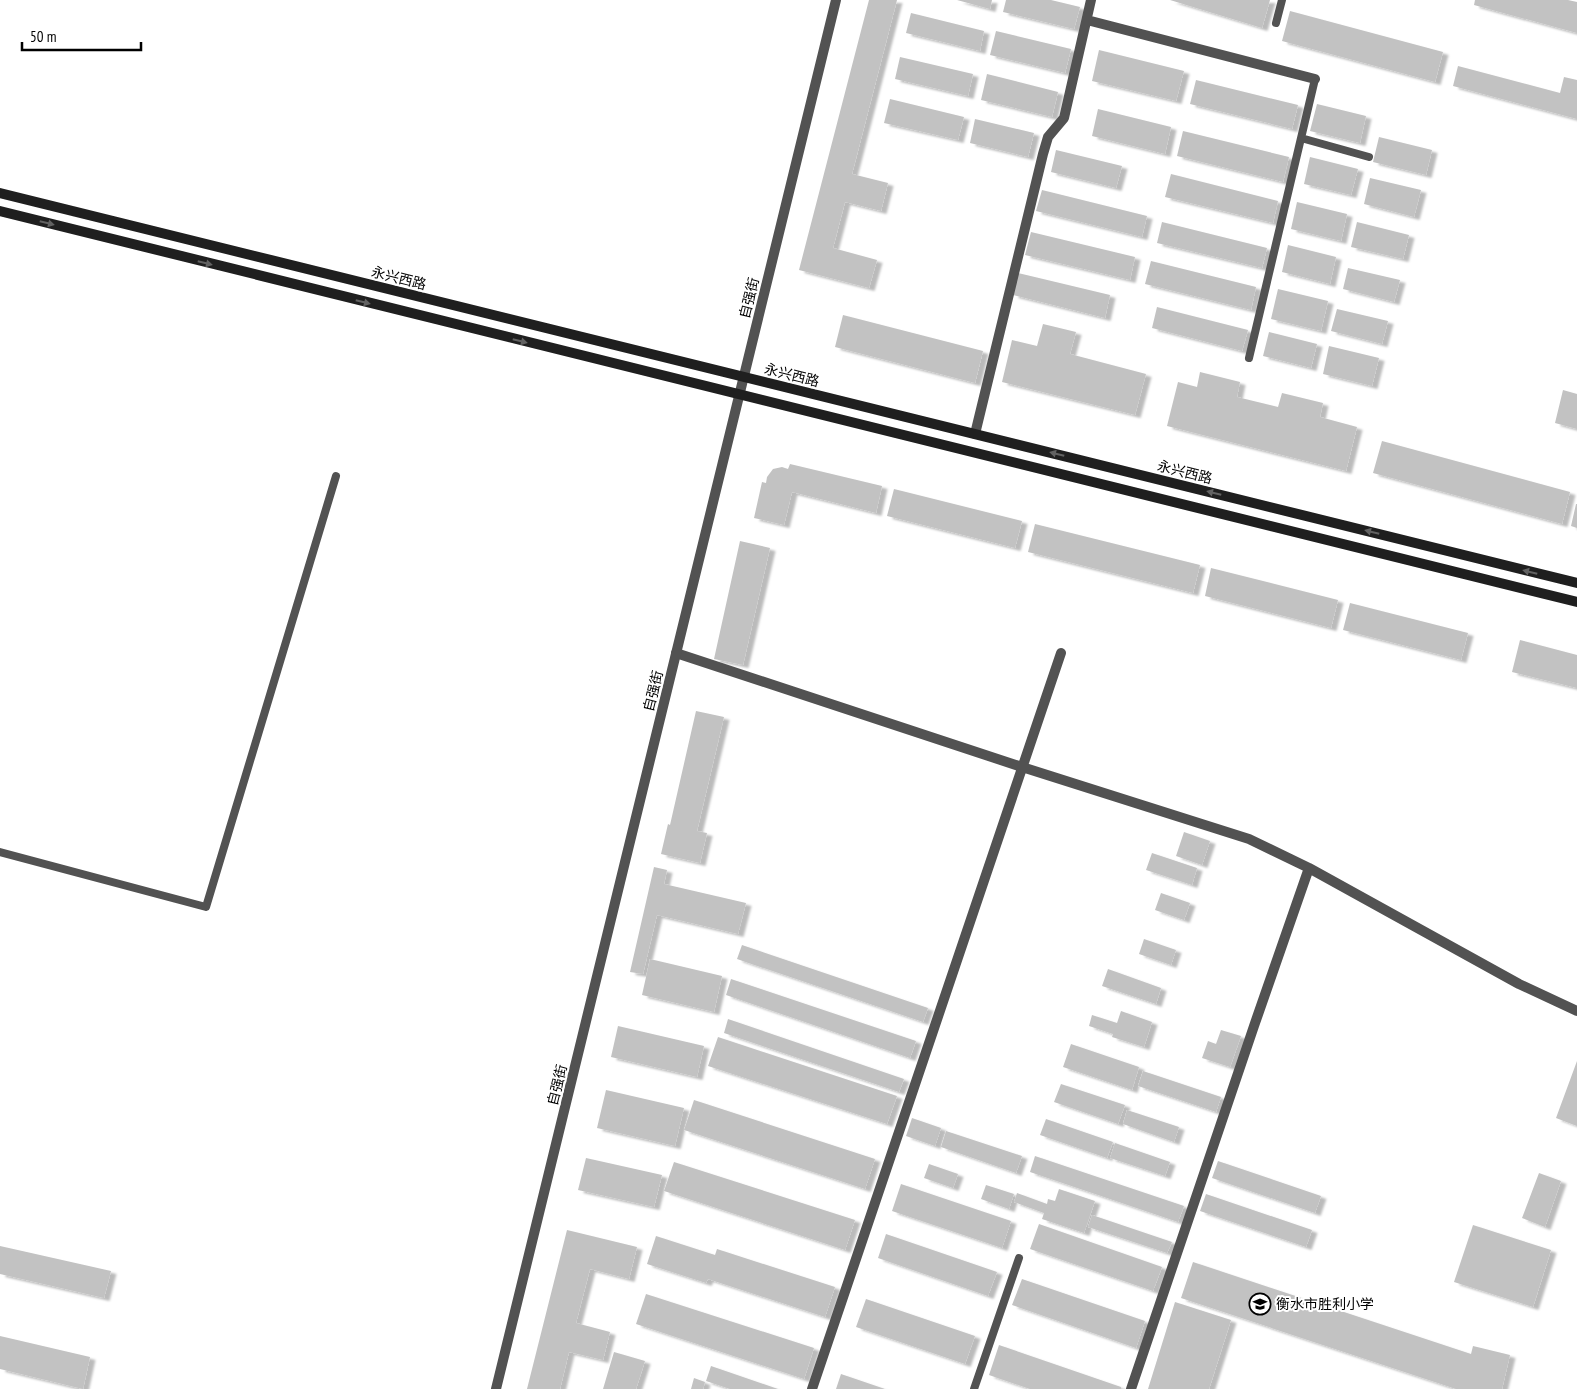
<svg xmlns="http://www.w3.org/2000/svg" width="1577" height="1389" viewBox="0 0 1577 1389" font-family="'PT Sans Narrow','Noto Sans SC',sans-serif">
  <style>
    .building { fill: #c2c2c2; filter: url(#shadow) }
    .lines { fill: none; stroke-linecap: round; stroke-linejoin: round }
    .service { stroke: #525252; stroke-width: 8 }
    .minor { stroke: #525252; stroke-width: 10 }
    .tertiary { stroke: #525252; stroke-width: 10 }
    .secondary { stroke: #1f1f1f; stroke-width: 10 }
    .oneway { fill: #626262 }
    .labels { text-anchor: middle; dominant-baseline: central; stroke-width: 4; stroke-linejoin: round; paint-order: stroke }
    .street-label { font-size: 14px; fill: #000; stroke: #fff }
    .poi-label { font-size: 14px; fill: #000; stroke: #fff; text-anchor: start }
  </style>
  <defs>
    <filter id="shadow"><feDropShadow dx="5.5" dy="3" stdDeviation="1" flood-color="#0004"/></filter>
  </defs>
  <rect width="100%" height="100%" fill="#fff"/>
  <path class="building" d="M869,0H897L852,174L888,183L881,211L845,202L833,248L877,260L869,288L799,270Z
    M957,0H992L990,9Z
    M1006,0H1051L1080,7L1074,29L1003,12Z
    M1170,0H1270L1262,28Z
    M1475,0H1568L1577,2V33L1474,5Z
    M1290,11L1443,52L1435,82L1282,41Z
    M911,13L984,31L980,51L906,33Z
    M996,31L1071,49L1065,73L990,55Z
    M1099,50L1184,71L1176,101L1092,81Z
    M900,57L973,74L968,96L895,79Z
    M1458,66L1560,93L1564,77L1577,80V119L1453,86Z
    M987,74L1058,92L1052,117L981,100Z
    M1196,80L1298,105L1292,129L1190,104Z
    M890,99L964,117L958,140L884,123Z
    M1317,104L1366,116L1360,143L1310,131Z
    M1098,109L1171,127L1165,154L1092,136Z
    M975,119L1034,133L1028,157L970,143Z
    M1183,131L1289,157L1283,182L1177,156Z
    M1379,137L1432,150L1426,175L1373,162Z
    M1056,150L1122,166L1116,188L1051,172Z
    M1310,157L1358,169L1351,195L1304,184Z
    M1171,174L1278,201L1273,223L1165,197Z
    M1370,178L1421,190L1414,217L1364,204Z
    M1042,190L1147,216L1142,237L1036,211Z
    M1297,202L1347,214L1341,241L1291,229Z
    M1162,222L1267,248L1262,268L1157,243Z
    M1357,222L1409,235L1403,259L1351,247Z
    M1031,232L1135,257L1130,280L1025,255Z
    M1288,245L1336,257L1330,284L1282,272Z
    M1151,261L1256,287L1251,310L1145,284Z
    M1348,268L1400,280L1394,302L1343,289Z
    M1018,273L1110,295L1105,318L1013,295Z
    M1278,289L1328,301L1321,331L1271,319Z
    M1157,307L1248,330L1242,351L1152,328Z
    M1337,309L1388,321L1382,344L1331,331Z
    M843,315L983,351L975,383L835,347Z
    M1043,324L1076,332L1070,354L1146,374L1135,415L1002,382L1012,340L1037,346Z
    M1269,332L1317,344L1311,368L1263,356Z
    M1329,346L1379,358L1372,386L1323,374Z
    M1200,372L1240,382L1237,397L1278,407L1282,393L1323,403L1320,417L1357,427L1346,471L1167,426L1178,382L1197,387Z
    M1563,390L1577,394V429L1555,423Z
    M1382,441L1570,492L1562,524L1373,473Z
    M790,464L882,486L876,513L792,492L784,525L754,518L762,482L766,483L767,477L773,469L782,467L788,469Z
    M894,489L1022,521L1015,548L887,516Z
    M1576,504H1577V528L1571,526Z
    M1035,524L1200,565L1193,593L1028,552Z
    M740,541L770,548L743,665L714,659Z
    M1211,568L1338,600L1331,628L1205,596Z
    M1350,603L1468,633L1461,660L1343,630Z
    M1520,640L1577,655V688L1512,672Z
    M696,711L724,717L697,831L707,833L700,863L661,854L668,824L670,825Z
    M1184,832L1210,841L1202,865L1176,856Z
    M1152,853L1197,868L1192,885L1146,870Z
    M654,867L667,870L664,884L746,903L738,934L657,915L643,974L630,972Z
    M1161,893L1190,903L1184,920L1155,910Z
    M1144,939L1176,950L1171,965L1139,954Z
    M742,945L928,1008L923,1022L737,959Z
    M650,959L722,976L714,1012L642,995Z
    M1108,969L1161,988L1156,1004L1102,986Z
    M731,979L916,1041L910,1058L726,995Z
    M1121,1011L1152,1022L1144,1047L1112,1037L1113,1034L1089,1026L1092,1015L1117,1023Z
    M728,1019L904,1079L899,1092L724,1033Z
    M618,1026L704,1046L697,1077L611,1057Z
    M1221,1030L1241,1036L1230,1067L1202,1058L1208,1041L1216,1044Z
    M718,1037L897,1096L887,1124L708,1066Z
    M1071,1044L1139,1067L1132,1090L1063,1067Z
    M1577,1061V1126L1556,1118Z
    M1143,1071L1221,1097L1216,1112L1138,1086Z
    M1061,1084L1125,1105L1118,1124L1054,1102Z
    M606,1090L684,1108L675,1146L597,1128Z
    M694,1100L875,1159L865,1189L684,1130Z
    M1127,1110L1179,1127L1174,1142L1123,1124Z
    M912,1118L941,1128L935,1146L906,1136Z
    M1046,1119L1113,1142L1107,1158L1040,1135Z
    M946,1131L1022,1156L1016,1173L941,1147Z
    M1115,1143L1170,1162L1165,1176L1110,1158Z
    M1035,1156L1184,1206L1178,1222L1030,1172Z
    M586,1158L662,1175L654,1207L578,1190Z
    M1218,1161L1321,1196L1315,1213L1212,1178Z
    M674,1162L855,1220L845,1250L664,1191Z
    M929,1164L958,1174L953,1188L924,1178Z
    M1539,1173L1561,1181L1545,1227L1522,1218Z
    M901,1184L1011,1221L1002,1248L892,1211Z
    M986,1185L1014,1194L1009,1209L981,1199Z
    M1059,1189L1095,1201L1084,1233L1042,1219L1044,1213L1014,1202L1017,1193L1047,1204L1048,1199L1055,1201Z
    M1206,1194L1312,1230L1306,1247L1200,1211Z
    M1092,1215L1172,1242L1167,1253L1088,1227Z
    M1039,1224L1162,1267L1153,1291L1030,1249Z
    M1473,1225L1551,1250L1533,1307L1454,1282Z
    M567,1230L637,1247L629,1279L590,1269L576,1323L610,1332L603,1360L569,1352L560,1389H527Z
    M886,1234L997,1272L988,1296L878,1258Z
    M656,1236L715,1255L717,1249L835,1287L825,1317L708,1279L706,1283L647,1264Z
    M0,1246L111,1271L104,1298L0,1274Z
    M1193,1262L1471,1354L1473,1346L1510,1355L1502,1389H1456L1181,1298Z
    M1022,1279L1145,1321L1136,1348L1012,1305Z
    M646,1294L814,1348L804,1379L636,1324Z
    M866,1299L975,1336L965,1364L856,1327Z
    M1175,1302L1231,1320L1209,1389H1148Z
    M0,1336L90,1357L83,1389L0,1369Z
    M999,1345L1121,1387V1389H1030L989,1375Z
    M614,1352L645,1361L636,1389H603Z
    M711,1366L778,1389H730L706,1381Z
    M841,1374L885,1389H836Z
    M694,1378L705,1382L703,1389H691Z"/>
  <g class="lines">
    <path class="service" d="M1276,23L1282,0
      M1301,138L1369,157
      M1249,358L1315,79
      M0,852L206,907L336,476
      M974,1389L1019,1258"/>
    <path class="minor" d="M1087,20L1315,79
      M975,434L1043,154L1048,137L1064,118L1091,0
      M676,653L1022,767L1249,839L1309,868L1519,984L1577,1011
      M812,1389L1061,653
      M1131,1389L1254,1026L1309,868"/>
    <path class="tertiary" d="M496,1389L836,0"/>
    <path class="secondary" d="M0,193L1577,583
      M0,211L1577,602"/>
  </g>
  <defs><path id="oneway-solid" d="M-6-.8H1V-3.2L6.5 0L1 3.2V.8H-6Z" transform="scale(1.25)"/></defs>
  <g class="oneway">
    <use href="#oneway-solid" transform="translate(47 223) rotate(14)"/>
    <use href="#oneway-solid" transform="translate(205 263) rotate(14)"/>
    <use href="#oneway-solid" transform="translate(363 302) rotate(14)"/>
    <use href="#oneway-solid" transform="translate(520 341) rotate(14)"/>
    <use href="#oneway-solid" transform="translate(1057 454) rotate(-166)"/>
    <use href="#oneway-solid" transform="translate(1214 493) rotate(-166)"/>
    <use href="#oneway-solid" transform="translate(1372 532) rotate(-166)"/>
    <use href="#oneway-solid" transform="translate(1530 572) rotate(-166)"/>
  </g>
  <defs>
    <g id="school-ring" transform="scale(1.125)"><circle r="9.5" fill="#fff" stroke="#000" stroke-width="1.5"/><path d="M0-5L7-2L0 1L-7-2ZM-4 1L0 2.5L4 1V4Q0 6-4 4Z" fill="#000"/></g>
  </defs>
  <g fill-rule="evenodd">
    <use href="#school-ring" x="1260" y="1304"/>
  </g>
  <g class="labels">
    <g class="street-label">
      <text transform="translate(399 278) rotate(14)">永兴西路</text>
      <text transform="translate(749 298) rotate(-76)">自强街</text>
      <text transform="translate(792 375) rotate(14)">永兴西路</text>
      <text transform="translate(1185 472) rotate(14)">永兴西路</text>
      <text transform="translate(653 691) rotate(-76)">自强街</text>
      <text transform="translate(557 1085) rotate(-76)">自强街</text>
    </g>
    <g class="poi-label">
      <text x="1276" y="1304">衡水市胜利小学</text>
    </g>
  </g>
  <path d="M22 42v8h119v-8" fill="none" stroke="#000000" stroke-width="2.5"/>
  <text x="30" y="42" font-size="15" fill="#000000" stroke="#ffffff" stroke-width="4" paint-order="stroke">50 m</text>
</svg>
